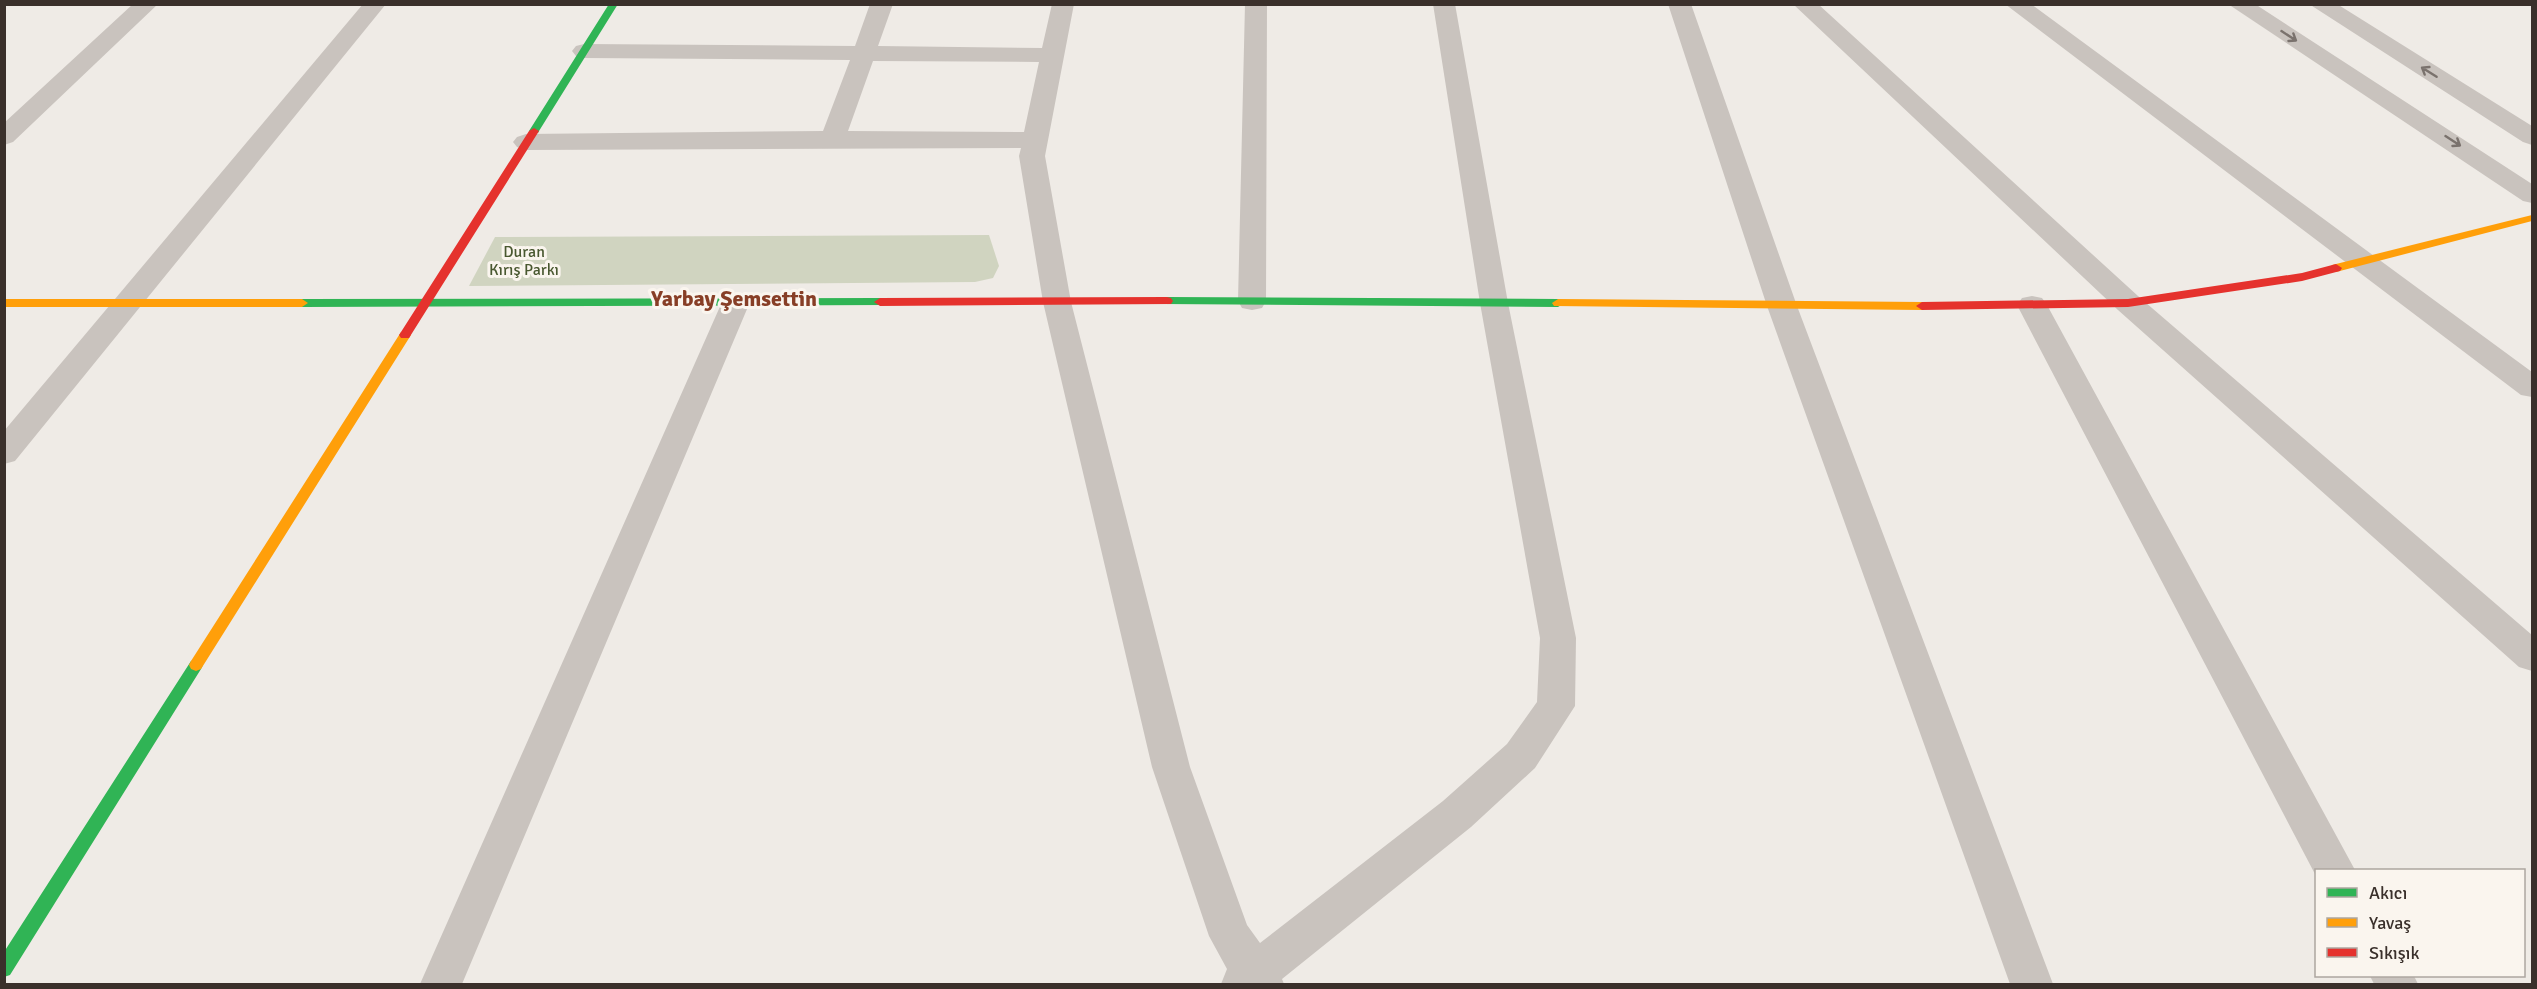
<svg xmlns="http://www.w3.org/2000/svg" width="2537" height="989" viewBox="0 0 2537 989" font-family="Signika,sans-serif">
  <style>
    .green { fill: #d0d4c0 }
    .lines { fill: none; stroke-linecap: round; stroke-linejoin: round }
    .street { fill: #c9c3be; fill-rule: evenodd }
    .fast { fill: #30b455; fill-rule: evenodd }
    .slow { fill: #ff9f0a; fill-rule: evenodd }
    .jam { fill: #e5322d; fill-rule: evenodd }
    .oneway { stroke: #7a726d }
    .labels { text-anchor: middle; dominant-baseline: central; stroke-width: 6; stroke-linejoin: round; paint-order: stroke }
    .park-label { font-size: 16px; fill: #495830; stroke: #faf5ee }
    .district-label { font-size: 22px; font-weight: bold; fill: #873e26; stroke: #faf5ee }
  </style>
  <rect width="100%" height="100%" fill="#efebe6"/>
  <path class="green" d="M989,235L999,266L993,278L975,282L469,286L495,237Z"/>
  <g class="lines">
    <path class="street" d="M133,4H158L13,142L4,145V123Z
      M363,4H386L15,461L4,464V431Z
      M870,4H893L878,46L1042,48L1052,4H1074L1045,156L1071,302L1190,767L1247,925L1260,943L1443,801L1507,744L1537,702L1540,638L1480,303L1433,4H1455L1508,303L1576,638L1575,706L1535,768L1471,827L1282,979L1284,984H1221L1227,969L1209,936L1152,767L1043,302L1019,156L1021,148L526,150L517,147L513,142L517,137L526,134L823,131L850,60L584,58L576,56L572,51L576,46L584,44L855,46ZM873,61L1039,62L1024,132L848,131Z
      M1245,4H1267L1266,301L1262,308L1252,310L1242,308L1238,301Z
      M1668,4H1691L1797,306L2053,984H2010L1767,306Z
      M1793,4H1818L2138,296L2532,635V671L2519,667L2118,310Z
      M2005,4H2031L2532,372V397L2521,395Z
      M2228,4H2255L2532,184V203L2523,201Z
      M2309,4H2337L2532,126V145L2523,142Z
      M736,293L746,295L750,302L462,984H420L722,302L726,295Z
      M2032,296L2042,298L2047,305L2355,870H2316V876L2017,305L2022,298Z
      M2370,976H2414L2418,984H2374Z"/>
    <path class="fast" d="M609,4H618L539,131L538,133H530L529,131Z
      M1167,297L1558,299L1564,303L1558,307L1163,304L1161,301L1163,298Z
      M880,298L886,302L884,305L302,307L296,303L302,299Z
      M196,659L201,661L203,665L201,669L10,975L4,977V952L191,661Z"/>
    <path class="slow" d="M2532,215V221L2336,272L2330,268L2332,265Z
      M4,299H302L308,303L302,307H4Z
      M1558,299L1922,302L1928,306L1922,310L1554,306L1552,303Z
      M405,331L411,335L201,669L196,671L191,669L189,665L191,661L401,332Z"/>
    <path class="jam" d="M534,128L539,131L409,338H401L399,335L401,332L529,131Z
      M2336,264L2342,268L2340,271L2302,281L2128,307L1922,310L1916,306L1922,302L2128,299L2302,273Z
      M1167,297L1171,298L1173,301L1171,304L880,306L874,302L880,298Z"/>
  </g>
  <defs><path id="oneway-shaft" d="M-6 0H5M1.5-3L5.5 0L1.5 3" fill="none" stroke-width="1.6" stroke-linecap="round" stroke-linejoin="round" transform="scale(1.5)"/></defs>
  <g class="oneway">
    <use href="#oneway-shaft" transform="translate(2289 36) rotate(33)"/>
    <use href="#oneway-shaft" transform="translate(2429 72) rotate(-148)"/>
    <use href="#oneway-shaft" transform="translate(2453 141) rotate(33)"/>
  </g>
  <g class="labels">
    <g class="park-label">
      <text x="524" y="252">Duran<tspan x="524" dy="18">Kırış Parkı</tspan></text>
    </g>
    <g class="district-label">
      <text x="734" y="298">Yarbay Şemsettin</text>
    </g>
  </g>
  <rect width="2537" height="989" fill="none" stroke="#3a302b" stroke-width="12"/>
  <rect x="2315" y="869" width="210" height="108" fill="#faf5ee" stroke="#ada6a0" stroke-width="1.5"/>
  <rect x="2327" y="888" width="30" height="9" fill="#30b455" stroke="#ada6a0" stroke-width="1.5"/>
  <text x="2369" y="899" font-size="18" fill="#3a302b">Akıcı</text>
  <rect x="2327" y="918" width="30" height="9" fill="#ff9f0a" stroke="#ada6a0" stroke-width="1.5"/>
  <text x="2369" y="929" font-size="18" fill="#3a302b">Yavaş</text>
  <rect x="2327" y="948" width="30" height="9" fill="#e5322d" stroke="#ada6a0" stroke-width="1.5"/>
  <text x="2369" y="959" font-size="18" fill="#3a302b">Sıkışık</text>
</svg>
